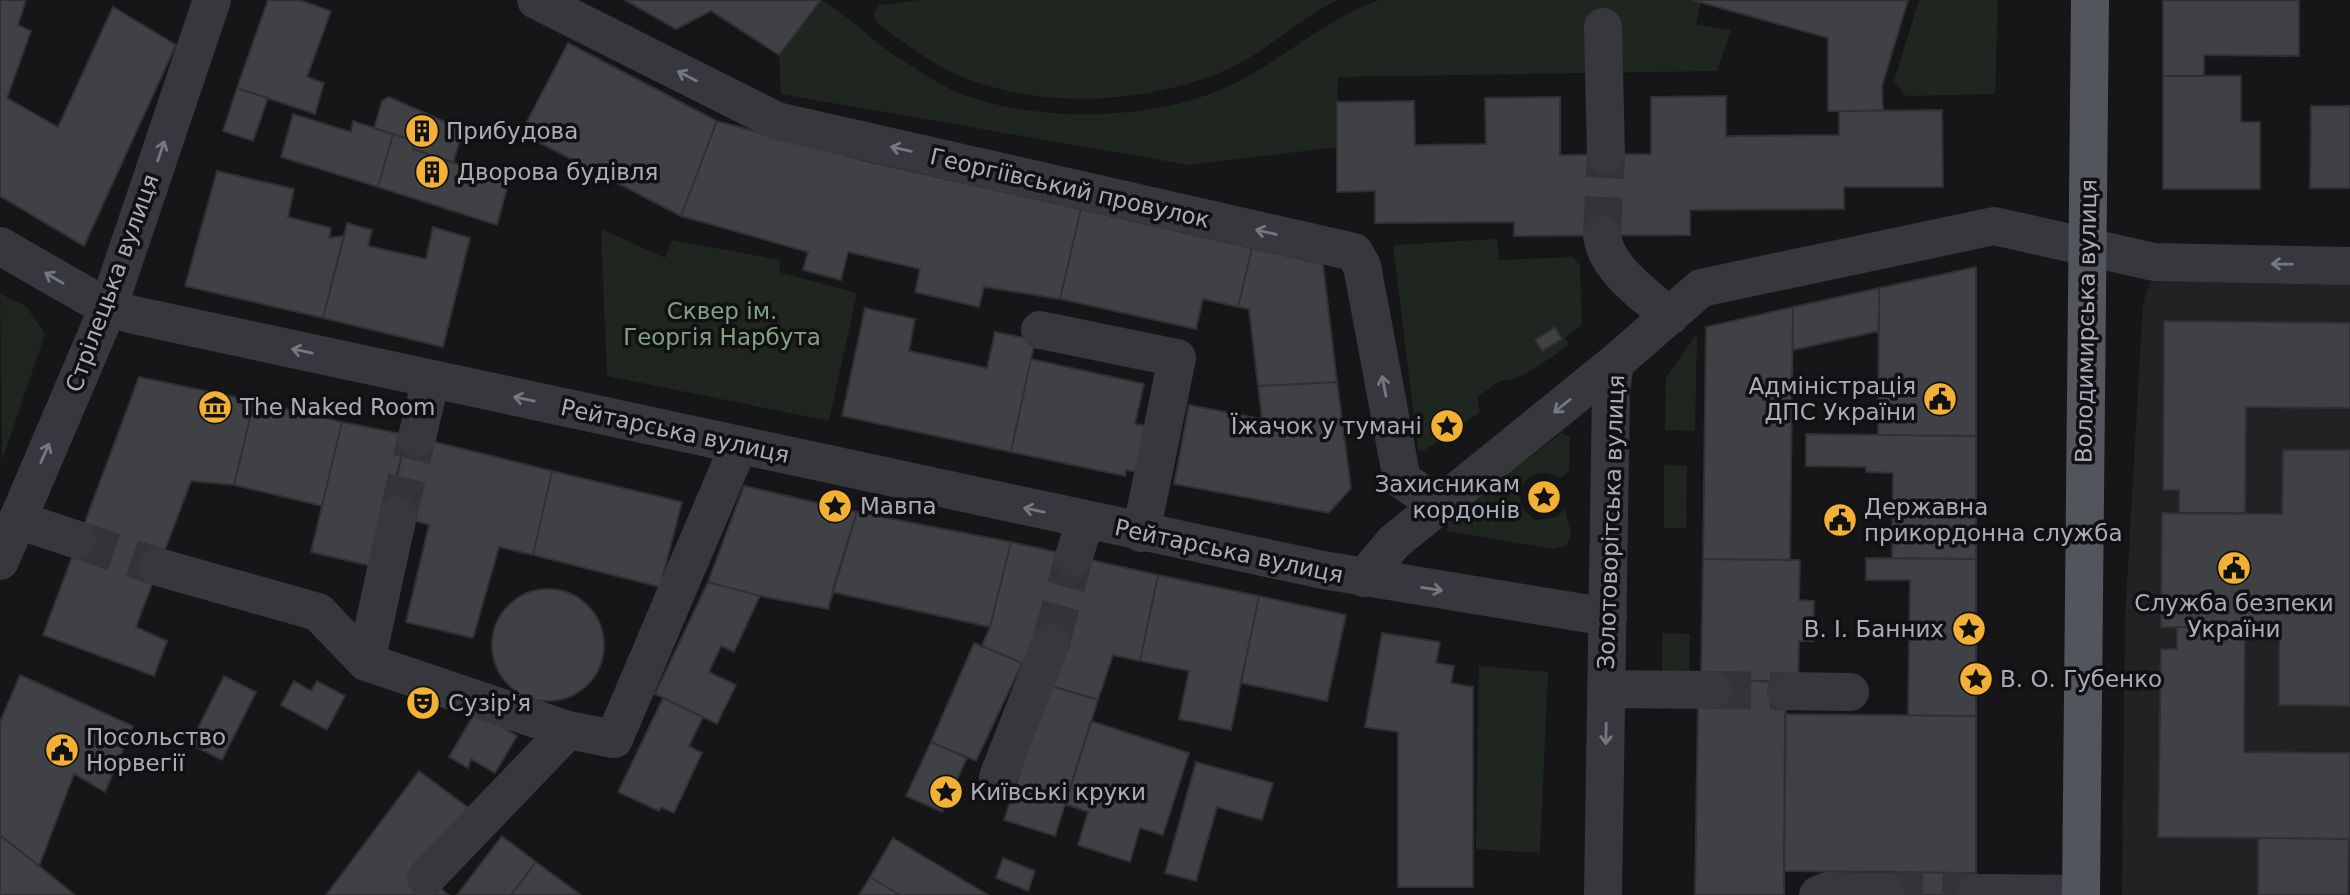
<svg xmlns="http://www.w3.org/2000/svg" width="2350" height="895" viewBox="0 0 2350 895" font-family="'DejaVu Sans',sans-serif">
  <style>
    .built { fill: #222225 }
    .green { fill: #1e261f }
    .building { fill: #404145; stroke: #303034; stroke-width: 2 }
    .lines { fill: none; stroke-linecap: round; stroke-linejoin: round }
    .minor-tunnel { stroke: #333438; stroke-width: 38; stroke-dasharray: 38 19; stroke-linecap: butt }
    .minor { stroke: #37383d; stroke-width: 38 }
    .major { stroke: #53555c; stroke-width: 38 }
    .oneway { stroke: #757881 }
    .labels { text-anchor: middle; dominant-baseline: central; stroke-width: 7; stroke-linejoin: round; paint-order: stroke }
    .poi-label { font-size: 23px; fill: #a8adb8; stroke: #111113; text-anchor: start }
    .street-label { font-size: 23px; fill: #a8adb8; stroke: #111113 }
    .park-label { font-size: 23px; fill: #7fa381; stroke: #111113 }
  </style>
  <rect width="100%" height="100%" fill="#161618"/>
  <path class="built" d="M2170,274H2350V895H2122L2125,620L2143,303L2150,283Z"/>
  <path class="green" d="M821,0C849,15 873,43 902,60C919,70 938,84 957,92C1033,123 1151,122 1227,87C1280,63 1324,19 1379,0H1692L1701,2L1696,24L1731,30L1717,71L1338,77L1337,147L1189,165L781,94L779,55Z
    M920,0H1337C1296,21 1261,56 1219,73C1141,104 1046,108 967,79C935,67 903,42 876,22L874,12L880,5Z
    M1919,0H1998L1995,94L1906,96L1894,81Z
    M601,229L665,258L672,240L780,260L779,272L857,293L829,421L607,376Z
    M1497,239L1499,260L1573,257L1580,266L1582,325L1565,338L1569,345C1552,356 1519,383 1502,380L1478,396L1479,413L1423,451L1418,450L1393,245Z
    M0,294L26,306L45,334L2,461Z
    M1697,334L1695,431L1665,430L1666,377Z
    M1561,433L1570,437L1569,471L1561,478C1526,459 1502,500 1536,520L1557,517L1565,509L1571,535L1566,546L1553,549L1447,531L1448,521Z
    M1664,465L1687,466L1686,528H1664Z
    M1662,633L1690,634L1689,680H1662Z
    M1479,666L1548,672L1540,853L1476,849Z"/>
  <path class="building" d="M0,0H26L18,25L31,31L7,98L58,127L113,7L176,45L84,246L0,196Z
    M268,0H300L331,11L307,77L324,83L315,114L237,88Z
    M625,0H821L779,55L711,11L676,29Z
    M1692,0H1908L1882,86L1883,111H1828V38Z
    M2163,0H2299V56L2204,55V76H2163Z
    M568,43L717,121L681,216L521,133Z
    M2163,76H2241V122H2260V189H2163Z
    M237,88L268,98L253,141L223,131Z
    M1726,96V136L1839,135V111L1942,110L1943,187H1844V209L1690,210V235L1514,236V222L1375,223V191L1337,192V102L1414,101L1415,145L1486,144L1485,98L1560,97V155L1651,154V97Z
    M389,97L459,128L462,134L453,163L413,149L415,141L374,128L382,101Z
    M2311,106H2350V188H2310Z
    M293,114L351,132L353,121L393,134L378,187L281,157Z
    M717,121L870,162L1081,209L1060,299L984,287L979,307L915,292L920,269L848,252L841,280L803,270L808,252L681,216Z
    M393,134L415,141L413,149L509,181L497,225L378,187Z
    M217,171L294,189L288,217L331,228L329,238L344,236L323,318L185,286Z
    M1081,209L1252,248L1238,307L1203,299L1196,329L1060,299Z
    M347,223L372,230L368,246L426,259L433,227L470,238L443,347L323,318Z
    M1252,248L1323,264L1337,382L1258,386L1249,309L1238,307Z
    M1976,267V436L1878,435L1879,288Z
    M1879,288V331L1793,350V307Z
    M1793,307L1790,560L1703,559L1706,327Z
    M865,308L915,319L909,351L987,368L995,332L1035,340L1011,452L842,416Z
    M2164,321L2350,323V408L2246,407L2245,513H2179V490H2163Z
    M1555,327L1562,339L1542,351L1535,340Z
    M1031,359L1144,384L1135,424L1148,426L1138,472L1126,470L1125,476L1011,452Z
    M139,377L254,401L234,485L191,481L136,627L167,641L154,676L43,635Z
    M1337,382L1351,488L1329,513L1174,484L1189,405L1262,419L1258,386Z
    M254,401L342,422L322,506L234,485Z
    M342,422L407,435L375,567L311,552Z
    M1806,434L1976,436V559L1892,558L1893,473L1866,472V467L1806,466Z
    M407,435L552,471L533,555L499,547L473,638L406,622L429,525L387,512Z
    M2283,450H2350V706L2279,705V629L2161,627L2162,513L2282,514Z
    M552,471L682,502L660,587L533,555Z
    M744,486L857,512L828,609L760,596L708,582Z
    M857,512L1011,542L990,627L832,592Z
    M1011,542L1158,575L1140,661L1113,655L1098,700L1048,685L1022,663L982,646L990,627Z
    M1866,558L1976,559V716H1908L1910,580H1866Z
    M1703,559L1800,560L1799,600L1814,601L1813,641H1799L1798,682L1701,680Z
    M1158,575L1259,596L1231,730L1179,719L1189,671L1140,661Z
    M708,582L760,596L734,652L721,646L709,672L736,685L717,724L655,694Z
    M492 645a56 56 0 1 1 112 0a56 56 0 1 1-112 0Z
    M1259,596L1346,615L1327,701L1241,683Z
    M2177,627L2245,629L2244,752L2350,753V839L2158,837L2161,649H2177Z
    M1382,633L1440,642L1436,663L1454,666L1451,683L1473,687V887H1398V732L1365,727Z
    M974,643L1022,663L976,761L931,742Z
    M20,675L133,726L105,792L74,774L39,866L0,835V722Z
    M224,676L256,692L222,760L190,744Z
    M294,681L311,691L317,681L345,696L327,730L281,705Z
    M1713,681H1786L1784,895H1695L1698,703Z
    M1048,685L1098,700L1055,836L1004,820Z
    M663,698L703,717L689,746L702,753L674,813L661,807L659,811L618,792Z
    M476,711L517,736L495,773L471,759L468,768L449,757Z
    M1785,714L1976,716V873L1784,871Z
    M1091,721L1189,753L1163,835L1140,828L1130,862L1078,845L1088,812L1065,804Z
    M931,742L967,758L942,812L906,796Z
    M1196,762L1273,783L1262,820L1217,807L1196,881L1165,873Z
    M419,771L470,809L421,874L449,895H326Z
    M0,835L39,866L75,895H0Z
    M502,836L536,862L511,895H457Z
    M893,838L988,895H900L870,877Z
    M2258,838L2349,839L2348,895H2258Z
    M1003,858L1035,871L1028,891L996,878Z
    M536,862L581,895H511Z
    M1885,872L1976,873V895H1885Z
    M870,877L900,895H859Z"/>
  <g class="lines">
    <path class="minor-tunnel" d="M1602,235L1606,155
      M398,515L417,437
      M78,540L158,567
      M1051,642L1074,557
      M1713,690L1786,691
      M1885,892L1976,893"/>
    <path class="minor" d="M536,0L777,121L1354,252L1362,266L1402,480L1440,506
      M1603,27L1606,155
      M1602,235C1605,268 1646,296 1670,316
      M0,246L108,308L134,315L1323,570L1608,617
      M1040,330L1177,358L1141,533
      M417,437L431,379
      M17,520L78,540
      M1074,557L1085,521
      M0,561L108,308L212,0
      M158,567L318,612L366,662L568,730
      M1364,578L1394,542L1615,363L1701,288L1994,226L2154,262L2350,266
      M366,662L398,515
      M1607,689L1713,690
      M1786,691L1850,692
      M998,777L1051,642
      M426,878L568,730L614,739L739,445
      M1976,893L2081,894
      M1603,895L1611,391L1615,363
      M1818,895L1828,891L1885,892"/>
    <path class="major" d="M2081,895L2090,0"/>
  </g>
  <defs><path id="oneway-shaft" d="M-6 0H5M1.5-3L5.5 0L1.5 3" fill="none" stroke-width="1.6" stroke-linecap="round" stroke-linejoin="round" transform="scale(1.75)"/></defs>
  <g class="oneway">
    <use href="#oneway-shaft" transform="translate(687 76) rotate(-153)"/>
    <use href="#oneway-shaft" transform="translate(901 149) rotate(-167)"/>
    <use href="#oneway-shaft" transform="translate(161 151) rotate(-71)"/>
    <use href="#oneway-shaft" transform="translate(1266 232) rotate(-167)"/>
    <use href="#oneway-shaft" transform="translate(2282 264) rotate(-179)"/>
    <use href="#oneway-shaft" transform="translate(54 278) rotate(-150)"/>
    <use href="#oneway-shaft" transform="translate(302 351) rotate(-168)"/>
    <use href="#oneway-shaft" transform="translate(1384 386) rotate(-101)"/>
    <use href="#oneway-shaft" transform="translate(524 399) rotate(-168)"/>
    <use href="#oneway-shaft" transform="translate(1562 406) rotate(141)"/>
    <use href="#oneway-shaft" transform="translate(45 453) rotate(-66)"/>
    <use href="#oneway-shaft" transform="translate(1034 510) rotate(-168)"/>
    <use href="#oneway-shaft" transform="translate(1432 589) rotate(9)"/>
    <use href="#oneway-shaft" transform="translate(1606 734) rotate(91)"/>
  </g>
  <defs>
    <g id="building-disc" transform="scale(1.75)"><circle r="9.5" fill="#f2b134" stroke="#111113"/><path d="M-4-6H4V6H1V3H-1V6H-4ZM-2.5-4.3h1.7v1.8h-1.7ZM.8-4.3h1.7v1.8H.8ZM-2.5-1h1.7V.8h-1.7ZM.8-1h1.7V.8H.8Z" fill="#111"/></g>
    <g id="civic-disc" transform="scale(1.75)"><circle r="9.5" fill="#f2b134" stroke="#111113"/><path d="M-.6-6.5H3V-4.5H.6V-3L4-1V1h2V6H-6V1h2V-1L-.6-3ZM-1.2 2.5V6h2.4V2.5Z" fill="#111"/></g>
    <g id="museum-disc" transform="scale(1.75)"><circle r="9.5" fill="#f2b134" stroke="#111113"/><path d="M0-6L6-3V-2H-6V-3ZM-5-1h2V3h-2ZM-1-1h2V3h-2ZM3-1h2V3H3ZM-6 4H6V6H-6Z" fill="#111"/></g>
    <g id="sight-disc" transform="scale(1.75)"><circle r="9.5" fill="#f2b134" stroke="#111113"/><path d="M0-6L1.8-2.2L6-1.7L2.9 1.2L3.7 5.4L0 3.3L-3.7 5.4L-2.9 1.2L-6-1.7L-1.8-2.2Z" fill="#111"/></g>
    <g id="theatre-disc" transform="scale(1.75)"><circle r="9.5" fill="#f2b134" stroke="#111113"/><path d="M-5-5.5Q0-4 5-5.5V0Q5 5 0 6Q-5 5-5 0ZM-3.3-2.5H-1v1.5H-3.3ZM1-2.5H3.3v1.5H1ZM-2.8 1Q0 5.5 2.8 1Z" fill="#111"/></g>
  </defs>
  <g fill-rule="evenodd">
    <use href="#building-disc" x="422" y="131"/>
    <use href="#building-disc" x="432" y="172"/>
    <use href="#civic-disc" x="1940" y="399"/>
    <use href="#museum-disc" x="215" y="407"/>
    <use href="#sight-disc" x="1447" y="426"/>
    <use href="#sight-disc" x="1544" y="497"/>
    <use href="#sight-disc" x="835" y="506"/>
    <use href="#civic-disc" x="1840" y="520"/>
    <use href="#civic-disc" x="2234" y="568"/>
    <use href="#sight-disc" x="1969" y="629"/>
    <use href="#sight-disc" x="1976" y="679"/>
    <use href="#theatre-disc" x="423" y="703"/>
    <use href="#civic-disc" x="62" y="750"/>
    <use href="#sight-disc" x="946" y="792"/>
  </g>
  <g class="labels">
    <g class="poi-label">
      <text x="446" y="131">Прибудова</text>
      <text x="457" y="172">Дворова будівля</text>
      <text x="1916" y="386" text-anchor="end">Адміністрація<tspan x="1916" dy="26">ДПС України</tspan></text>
      <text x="240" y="407">The Naked Room</text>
      <text x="1422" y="426" text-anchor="end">Їжачок у тумані</text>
      <text x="1520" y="484" text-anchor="end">Захисникам<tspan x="1520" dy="26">кордонів</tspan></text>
      <text x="860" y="506">Мавпа</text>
      <text x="1864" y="507">Державна<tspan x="1864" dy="26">прикордонна служба</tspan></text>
      <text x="2234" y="603" text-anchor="middle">Служба безпеки<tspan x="2234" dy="26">України</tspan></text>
      <text x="1944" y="629" text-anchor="end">В. І. Банних</text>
      <text x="2000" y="679">В. О. Губенко</text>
      <text x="448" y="703">Сузір'я</text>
      <text x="86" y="737">Посольство<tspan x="86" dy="26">Норвегії</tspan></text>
      <text x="970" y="792">Київські круки</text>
    </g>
    <g class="street-label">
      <text transform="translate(1070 188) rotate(13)">Георгіївський провулок</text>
      <text transform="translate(112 283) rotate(-70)">Стрілецька вулиця</text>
      <text transform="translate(2086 321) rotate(-89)">Володимирська вулиця</text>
      <text transform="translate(675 431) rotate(12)">Рейтарська вулиця</text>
      <text transform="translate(1611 522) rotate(-88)">Золотоворітська вулиця</text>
      <text transform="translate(1229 551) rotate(12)">Рейтарська вулиця</text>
    </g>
    <g class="park-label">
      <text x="722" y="311">Сквер ім.<tspan x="722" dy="26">Георгія Нарбута</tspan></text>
    </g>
  </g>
</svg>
